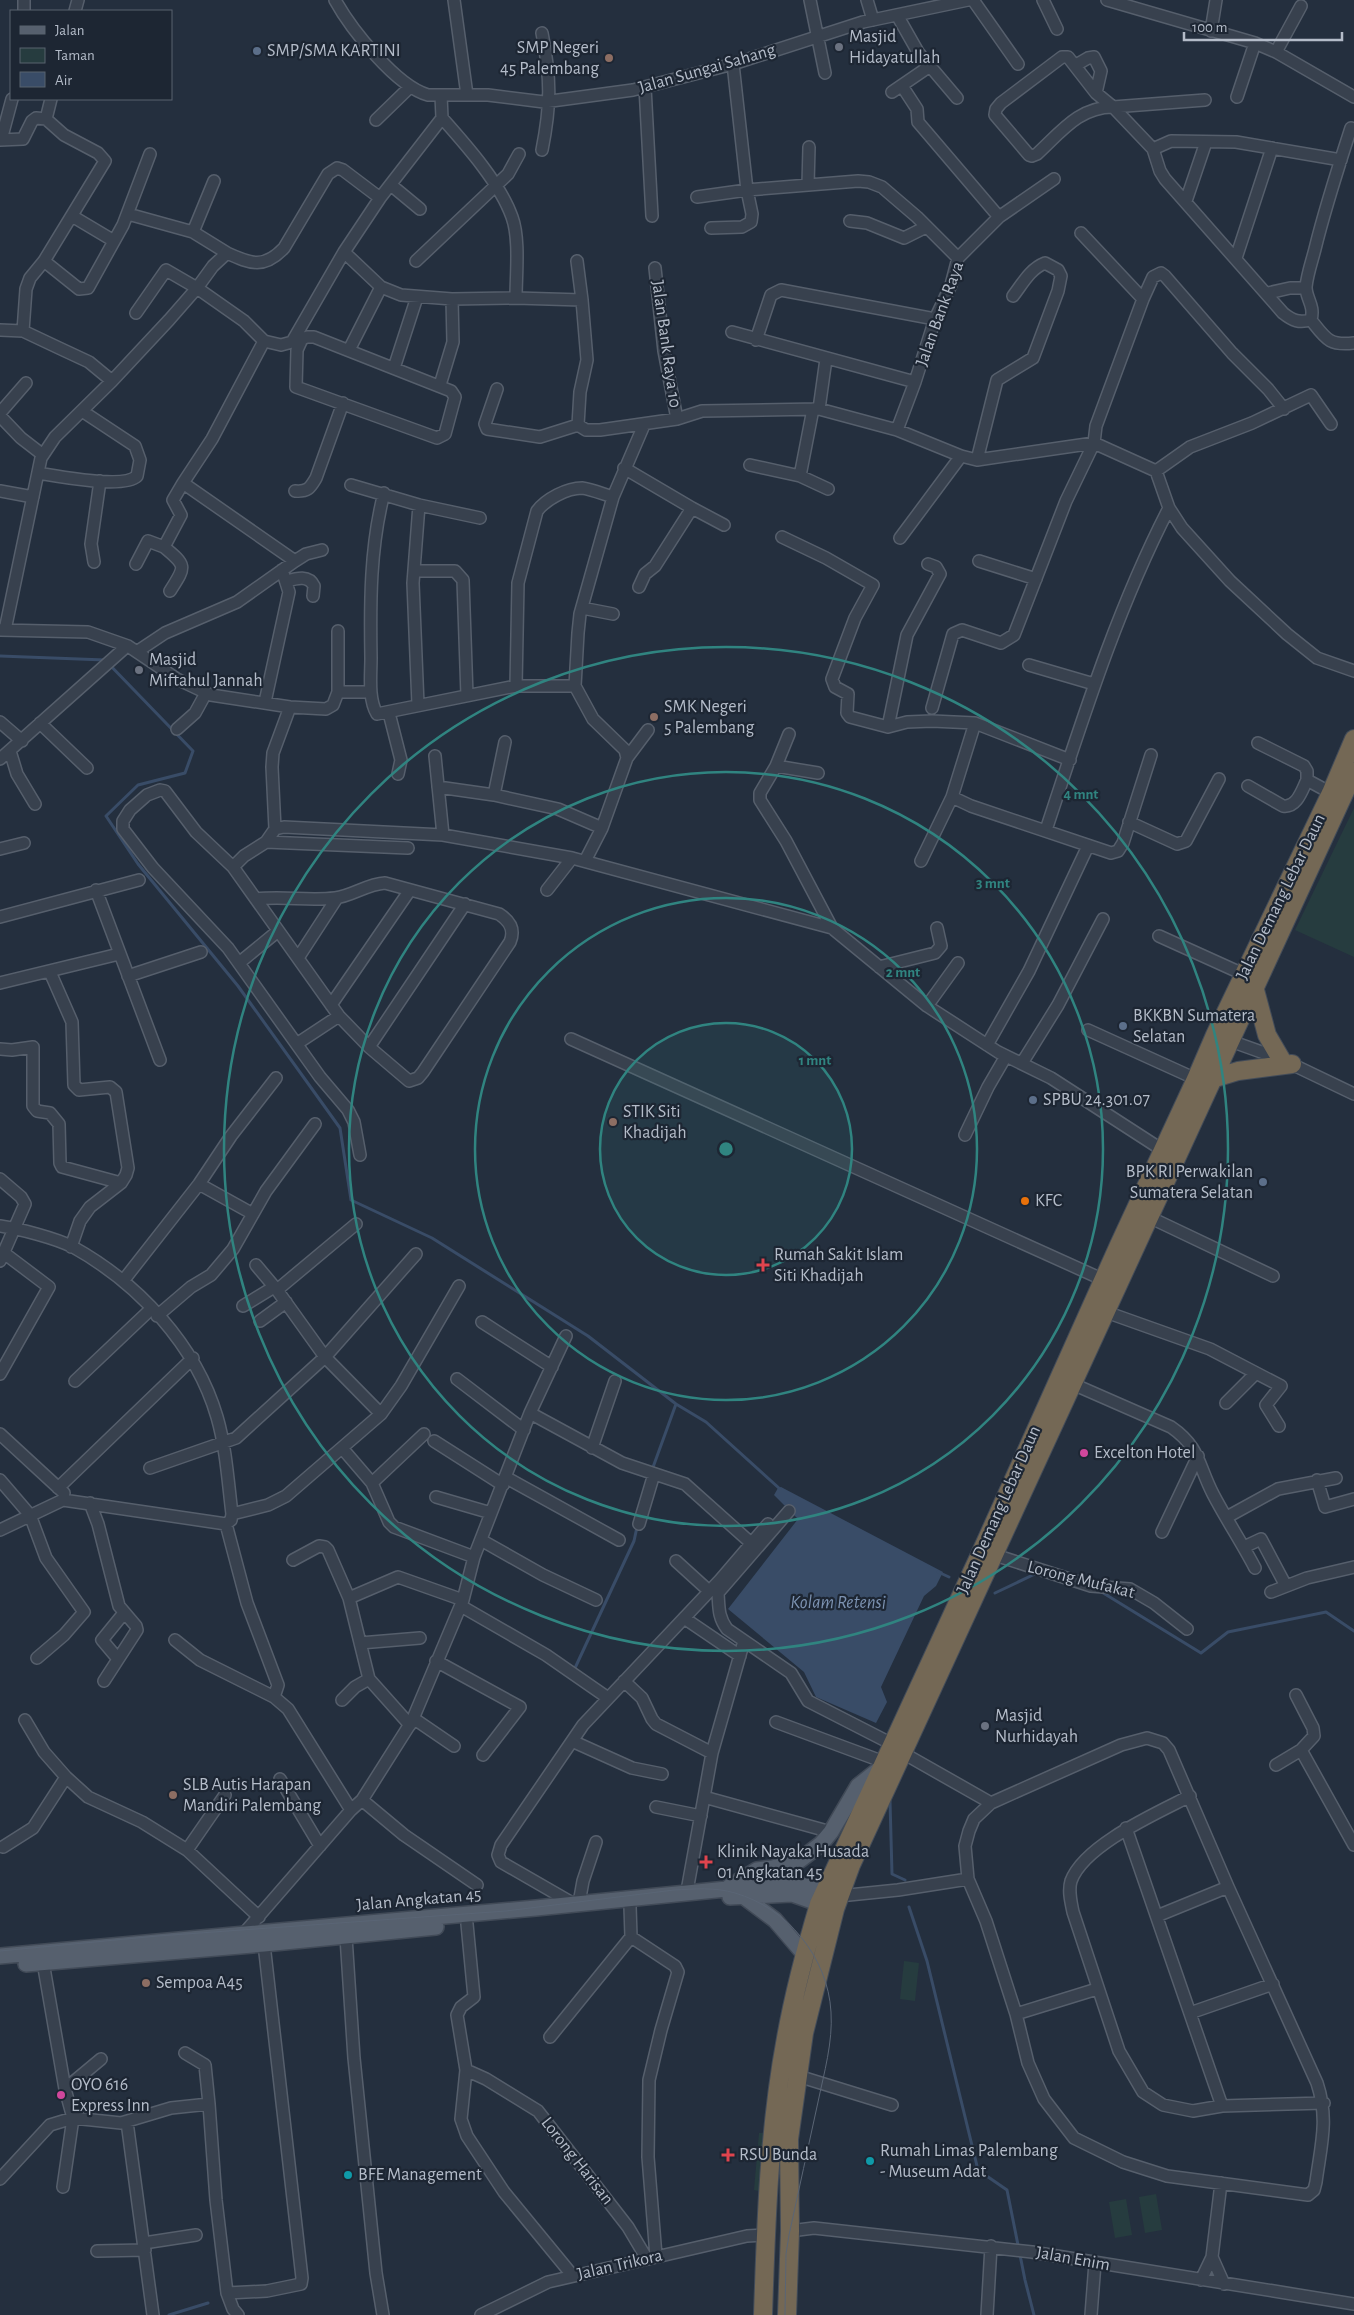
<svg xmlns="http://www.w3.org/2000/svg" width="1354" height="2315" viewBox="0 0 1354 2315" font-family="'Alegreya Sans',sans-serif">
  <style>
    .green { fill: #263c3f }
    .water { fill: #394c67 }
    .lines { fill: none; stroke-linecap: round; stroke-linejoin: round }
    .stream { stroke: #394c67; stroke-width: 3 }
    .minor-casing { stroke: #565f6c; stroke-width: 14 }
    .major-casing { stroke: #414a57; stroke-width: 18 }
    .highway-casing { stroke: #434c59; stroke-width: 20 }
    .minor { stroke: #38414e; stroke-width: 11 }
    .major { stroke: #56606e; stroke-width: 15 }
    .highway { stroke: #746855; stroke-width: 18 }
    .tram { stroke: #5a6575; stroke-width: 1 }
    .ring { fill: none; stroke: #308480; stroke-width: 2.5 }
    .worship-dot { fill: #6b7280; stroke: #1d2633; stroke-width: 2 }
    .service-dot { fill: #5c6f8a; stroke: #1d2633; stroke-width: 2 }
    .education-dot { fill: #8d6e63; stroke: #1d2633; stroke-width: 2 }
    .food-dot { fill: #e8710a; stroke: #1d2633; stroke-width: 2 }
    .health-dot { fill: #e0444e; stroke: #1d2633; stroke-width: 2 }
    .hotel-dot { fill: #d1479c; stroke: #1d2633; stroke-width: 2 }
    .culture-dot { fill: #0f9aa8; stroke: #1d2633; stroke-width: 2 }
    .labels { text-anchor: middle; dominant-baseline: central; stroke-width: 4.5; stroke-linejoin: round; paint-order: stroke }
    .poi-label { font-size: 18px; fill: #b4bcc9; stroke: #1d2633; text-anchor: start }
    .street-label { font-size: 18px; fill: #b4bcc9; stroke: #1d2633 }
    .water-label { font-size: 19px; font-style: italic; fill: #7c92b1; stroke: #1d2633 }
    .centre { fill: #308480; stroke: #1d2633; stroke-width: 2.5 }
    .ring-label { font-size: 15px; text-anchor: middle; font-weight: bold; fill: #308480; stroke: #1d2633; stroke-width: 4.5; stroke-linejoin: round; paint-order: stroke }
  </style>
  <rect width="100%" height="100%" fill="#242f3e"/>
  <path class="green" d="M1354,808V957L1295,930Z
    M904,1961L919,1963L915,2001L900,1999Z
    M759,2133H763L759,2191L754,2190Z
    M1156,2194L1162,2230L1145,2233L1139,2197Z
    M1126,2199L1132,2235L1115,2238L1109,2202Z"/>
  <path class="water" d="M781,1487L943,1572L936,1586L924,1596L881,1687L887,1702L876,1723L816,1697L804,1672L728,1609L798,1519L774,1495L778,1488Z"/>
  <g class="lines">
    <path class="stream" d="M0,656L105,660L193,751L185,773L138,785L106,816L138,864L238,986L340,1128L351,1200L432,1238L588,1336L676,1404L706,1422L780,1489
      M652,1470L676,1404
      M938,1572L949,1577
      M1100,1591L1201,1653L1228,1632L1326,1612L1354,1631
      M995,1593L1037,1573
      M575,1668L634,1541L637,1527
      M890,1801L892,1874L905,1880
      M909,1907L927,1961L978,2170L1007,2190L1025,2280L1034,2315
      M169,2315L208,2303"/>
    <g class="minor-casing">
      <path id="minor" d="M335,0C351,29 396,86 428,95H488L544,102L633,90L733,64L863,22L968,0
        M454,0L467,95
        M810,0L825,73
        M867,0L873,20
        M973,0L1018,64
        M1043,0L1057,29
        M1107,0L1255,43L1276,52L1354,97
        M24,11V0
        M75,11L78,0
        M897,15L918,52L957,98
        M1211,31L1216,0
        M542,33C551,78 551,105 542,150
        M1276,52L1301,6
        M1076,65L1088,58L1094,57L1101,71L1096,93
        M902,86L917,109L918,122L999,217
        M645,87L652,216
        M892,92L930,66
        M1237,97L1255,43
        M1205,100L1113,107C1079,107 1061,132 1037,154L1032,156L1029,155L995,115L996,109L1001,103L1062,57H1068L1096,93L1113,107L1153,149L1160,171L1165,179L1283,313C1293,321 1299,323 1311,320C1326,339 1329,346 1354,343
        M442,118C466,145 500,183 512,217C520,239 516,274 516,298
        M46,119L51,99
        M376,120L410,87
        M0,140L23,139L32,121L36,118L46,119L64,135L98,153L105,161L44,261L30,278L26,289L23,331
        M1,140L12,99
        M1153,149L1171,141L1236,142L1341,160
        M391,185L420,209
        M808,185L809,147
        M697,197L747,190L858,181L869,182L882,187L917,217L958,258
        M1186,201L1206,142
        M128,214L193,232L214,181
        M72,216L114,241
        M850,221L867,223L904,238L926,227
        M711,228L742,227L751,222L752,214L747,190L733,64
        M193,232L227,253
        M1081,233L1143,299
        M344,252L381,287L401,295L452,299L516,298L582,300L587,360L580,392L578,425L586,430H600L677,419L702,411L819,409L897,430L961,456L977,460L1094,443L1156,471L1169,508L1182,528L1230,581L1287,634L1317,658L1354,671
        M1236,258L1272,148
        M44,261L79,289L88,288L123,225L150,154
        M416,261L508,174L519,154
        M577,261L582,300
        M655,268L664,351L677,419
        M1268,293L1290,288H1306
        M136,313L166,270L197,288L244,321L264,341L281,345L292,342L344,252L380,198L442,118L441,95
        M1311,320C1315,305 1306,299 1306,287C1307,275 1312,261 1315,249C1325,208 1338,168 1351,128
        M0,330L23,331L59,348L89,362L112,381
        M732,332L915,382
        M307,337H314L451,391L455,397L445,434L437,438L296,387L297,350L302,339Z
        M756,340L771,295L781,290L935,319
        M264,341L212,439L183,483L295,561
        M349,350L381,287
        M394,368L417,297
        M440,385L453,342L452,299
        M497,389L485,424L487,429L540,437L578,425
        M819,409L826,359
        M0,413L26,383
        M0,416L21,438L43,455
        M897,430L915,382L935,319L951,285L958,258L999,217L1054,179
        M977,460L997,380L1033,358L1058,291L1061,276L1058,270L1045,263C1030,269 1023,283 1013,296
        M750,465L800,476L813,409
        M624,468L692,508L655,566L645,574L639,587
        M1156,471L1190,447L1252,423L1311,395L1331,424
        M38,473C56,476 124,489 137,476L140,460L135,446L82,411
        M800,476L828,489
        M351,485L419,505L480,518
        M0,491L33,497
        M295,491C308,492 310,488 316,478L343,403
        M384,493C370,547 370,603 371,658C371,675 368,699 377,714L516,686H575
        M692,508L724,525
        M782,537L826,558L873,585L855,618L832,679L835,687L848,694L847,713L850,717L888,727L907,722L932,721L975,723L1070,760
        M900,538L961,456
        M979,561L1036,579
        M94,562L91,544L100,481
        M136,564L148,541L164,547
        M414,571H455L463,580L467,696
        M287,581C297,578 309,575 314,586L313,596
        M170,591C186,566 187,566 164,547L181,515L173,500L183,483
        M582,608L613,614
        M0,630L88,632L128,646L177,679L211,695L290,707L326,709L333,705L338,692H371
        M5,630L41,458L55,437L112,381L169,320L197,288L213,266L227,253C251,264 264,269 284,248L328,174L337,168L343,170L380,198
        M338,631V692
        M138,651L165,633L237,602L295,561L306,554L322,550
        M1029,665L1094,684
        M516,686L518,583L537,511C546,499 567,488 582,488C591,489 603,494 613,497
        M265,702L289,592L282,570
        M418,705L413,583L419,505
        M932,708L953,634L962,630L1001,643L1014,635L1066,501L1094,443L1096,426L1143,299L1153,277L1161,273L1165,276L1232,353L1268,389L1284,409
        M389,713L401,760L398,774
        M0,722L22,741
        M40,723L87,768
        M975,723L952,797L971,806L1111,853L1118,851L1123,843L1151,755
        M888,727L907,635L940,574L936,567L928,564
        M177,729L195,713L206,693
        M789,734L776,766L760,793V800L786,841L832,928
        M1258,743L1304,766L1307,771V780L1331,793
        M10,751L17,774L35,804
        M435,756L443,835
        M627,758L648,730
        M0,759L127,646
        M776,766L818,773
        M1248,786L1283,806C1297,808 1302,790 1307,780
        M438,787L494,795L558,809L602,828
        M494,795L505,742
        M1129,822L1177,844L1186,841L1219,779
        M275,829L272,767L273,753L290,707
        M1046,830C1082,721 1116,611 1169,508
        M266,842L408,848
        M0,849L24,843
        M585,861L602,828L627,758L625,750L593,719L575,686L578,633L580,614L613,497L644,425
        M921,861L952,797
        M233,867L244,856L266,842L275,829L284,827L443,835L572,858L832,928L927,1006L998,1052L1051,1078L1167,1153
        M96,890L160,1060
        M547,890L572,858
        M256,899C283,896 309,901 335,898C352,896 367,884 385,883L499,914C510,921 515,930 510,942L423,1072L418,1078L409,1081L369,1047L339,1016L233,867L196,832L165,791L160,790L147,795L130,810L123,821V829L153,868L228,948L320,1077L348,1110L354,1122L360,1155
        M0,917L139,880
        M1159,936L1243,974
        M298,958L337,898
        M239,963L278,931
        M879,967L935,953L941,946L937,928
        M50,972L72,1022L74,1085L79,1090L110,1087L116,1092L128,1168L126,1175L121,1183L90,1207L80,1221L71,1247
        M128,976L201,952
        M0,983L119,954
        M331,1005L410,890
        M927,1006L958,963
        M1088,1030L1196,1079
        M571,1039L1104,1280
        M1225,1039L1281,1059L1354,1094
        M298,1043L339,1016
        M987,1045L1029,971L1088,846
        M369,1047L465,904
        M0,1049L12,1050L33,1047V1106L37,1111L50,1113L59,1124L60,1163L62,1167L121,1183
        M1022,1063L1058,1005L1103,919
        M965,1135L988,1087L1006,1056
        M0,1179L21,1197L25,1204L0,1261
        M199,1184L253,1214
        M1149,1217L1273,1276
        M356,1224L277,1290L325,1357L381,1414
        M0,1226C20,1229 55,1238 73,1247C138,1283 196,1345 217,1417C226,1448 228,1481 232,1514L231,1520L226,1524L63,1500L0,1530
        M256,1265L277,1290
        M123,1281L199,1184L231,1136L276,1078
        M243,1306L274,1287
        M1106,1312L1210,1349L1281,1386L1266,1405L1279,1426
        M157,1316L191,1287L211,1275L233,1249L266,1191L315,1124
        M260,1321L286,1302
        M482,1322L552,1367
        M0,1374L49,1287L4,1253
        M457,1379L524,1430
        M75,1381L151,1309
        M1066,1381L1171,1427C1200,1447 1198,1465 1213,1494C1226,1519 1242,1543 1255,1568
        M1226,1403L1256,1373
        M530,1413L622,1463L685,1484L751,1543
        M0,1434L64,1493
        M434,1441L503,1485
        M342,1448L372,1483L389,1522L394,1527L474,1557
        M592,1448L615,1381
        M150,1468L236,1438L325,1357L416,1254
        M505,1477L619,1540
        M0,1480L30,1515L46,1558L84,1612L64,1635L37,1658
        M1317,1480L1325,1507L1354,1499
        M372,1483L424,1434
        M58,1488L193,1358
        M436,1497L491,1513
        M90,1503L98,1524L119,1606L136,1626L137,1630L104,1681
        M789,1511L718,1593C719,1607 718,1617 727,1629L791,1673L808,1701L892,1744
        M232,1514L268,1505L286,1496L381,1414L401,1386L459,1286
        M1227,1517L1278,1489L1336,1478
        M226,1524L247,1603L278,1685L274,1697
        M639,1524L654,1474
        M1162,1532L1198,1456
        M481,1540L543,1575L596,1600
        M1244,1547L1261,1539L1286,1586
        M995,1555L1091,1586L1130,1589L1154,1603L1187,1629
        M293,1560L319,1546L325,1547L328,1550L349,1598L369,1679L410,1725
        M676,1561L709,1591
        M1271,1592L1307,1578L1354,1567
        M349,1598L398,1577L463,1600
        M461,1606L546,1655L608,1698
        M684,1618L740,1656
        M175,1640L200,1660L274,1697L288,1709L351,1810
        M360,1643L420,1638
        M118,1659L102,1640L124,1613
        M436,1661L520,1707L483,1755
        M624,1681L642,1698L652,1719L656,1724L712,1753
        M342,1700L355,1687L369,1679
        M413,1718L454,1746
        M25,1720L44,1752L66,1777L88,1797L142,1822L187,1850L259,1917
        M776,1722L884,1762
        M1147,1738L1163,1743L1169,1750L1228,1887L1317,2083C1329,2119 1321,2145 1316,2182L1314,2190L1308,2195L1167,2176L1123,2162L1074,2138L1044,2099L1028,2063L1016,2014L986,1921L968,1879L965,1846L969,1831L974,1819L991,1803L1121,1745Z
        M572,1741L632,1768L662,1774
        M1301,1750L1354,1845
        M903,1753L991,1803
        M1276,1765L1301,1750L1314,1736L1313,1728L1296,1695
        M280,1779L320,1846
        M1190,1796C1157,1813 1084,1845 1071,1881C1068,1891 1071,1902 1073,1912L1119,2051L1143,2092L1163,2105L1193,2111L1222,2106L1324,2103
        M704,1797L831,1832
        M362,1800L404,1835L477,1885
        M656,1807L701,1816
        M1126,1828L1222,2106
        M3,1847L33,1828L66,1777
        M187,1850L225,1795
        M687,1891L712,1753L744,1641
        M839,1896L898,1890L968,1879
        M579,1903L583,1881L596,1842
        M574,1904L501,1862L498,1855L501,1845L583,1725L720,1580L768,1524
        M630,1906L631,1937L675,1966L678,1972L661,2030L649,2080L648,2157L656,2256
        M1157,1916L1228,1887
        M467,1924L474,1997L461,2007L457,2015L466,2070L486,2079L538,2111L628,2227L647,2259
        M245,1932L351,1810L362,1800L412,1721L463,1600L474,1557L530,1413L566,1336
        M346,1937L354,2058L376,2273L383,2315
        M43,1962L65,2089L73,2118L63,2187
        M1190,2013L1273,1984
        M1016,2014L1097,1989
        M550,2037L631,1937
        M185,2053L205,2065L209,2104
        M466,2070L461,2119L467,2136L504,2192L573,2276
        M798,2076L892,2105
        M65,2089L101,2059
        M127,2122L153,2315
        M0,2179L50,2125L73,2118L121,2123L171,2108L209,2104L216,2200L227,2293L267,2291L301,2284L302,2278L264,1944
        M790,2231L814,2228L1032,2252L1354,2304
        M144,2243L196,2235
        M97,2251L145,2250
        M1212,2257L1224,2284
        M1201,2280L1212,2257L1221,2183
        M227,2293L233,2309L238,2315
        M481,2315L548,2282L747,2236L765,2235
        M987,2315L991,2246
        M1091,2315L1095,2263"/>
    </g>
    <g class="major-casing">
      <path id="major" d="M729,1887L757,1870L773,1868L800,1860L821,1844L831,1832L858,1786L882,1767
        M743,1896L775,1920L805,1955
        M730,1897L792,1894L829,1907
        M0,1956L536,1908L786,1883L808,1886L836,1896
        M26,1964L264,1944L436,1927"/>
    </g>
    <g class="highway-casing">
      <path id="highway" d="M1255,990L1267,1035L1281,1059
        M1212,1079L1238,1071L1292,1064
        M763,2315C766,2223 769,2128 786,2038C794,1993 806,1948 819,1904L978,1559L1119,1245L1196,1079L1215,1035L1331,793L1354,739
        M787,2315L790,2231L789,2139L804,2033L835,1909L851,1865L1354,772"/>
    </g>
    <use href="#minor" class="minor"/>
    <use href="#major" class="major"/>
    <use href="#highway" class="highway"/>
    <path class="tram" d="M0,1951L158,1936L506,1911L674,1890C694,1889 715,1887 735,1893C787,1908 828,1957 831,2012C833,2042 824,2073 818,2102C808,2146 799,2191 789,2235L786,2254L785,2315"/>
  </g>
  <circle cx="726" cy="1149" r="126" fill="#308480" fill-opacity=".12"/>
  <g class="ring">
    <circle cx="726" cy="1149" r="126"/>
    <circle cx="726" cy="1149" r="251"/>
    <circle cx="726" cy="1149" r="377"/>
    <circle cx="726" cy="1149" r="502"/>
  </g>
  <g class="worship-dot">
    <circle cx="839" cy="47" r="5"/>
    <circle cx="139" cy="670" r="5"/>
    <circle cx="985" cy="1726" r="5"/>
  </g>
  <g class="service-dot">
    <circle cx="257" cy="51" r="5"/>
    <circle cx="1123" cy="1026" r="5"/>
    <circle cx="1033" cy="1100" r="5"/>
    <circle cx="1263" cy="1182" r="5"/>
  </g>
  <g class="education-dot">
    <circle cx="609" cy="58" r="5"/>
    <circle cx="654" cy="717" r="5"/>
    <circle cx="613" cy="1122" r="5"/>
    <circle cx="173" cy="1795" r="5"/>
    <circle cx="146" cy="1983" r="5"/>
  </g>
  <circle class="food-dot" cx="1025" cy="1201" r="5"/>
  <g class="health-dot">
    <path d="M760.5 1257.5h5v5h5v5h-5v5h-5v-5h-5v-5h5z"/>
    <path d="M703.5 1854.5h5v5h5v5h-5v5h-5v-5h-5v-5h5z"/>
    <path d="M725.5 2147.5h5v5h5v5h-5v5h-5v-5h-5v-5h5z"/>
  </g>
  <g class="hotel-dot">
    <circle cx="1084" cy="1453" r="5"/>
    <circle cx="61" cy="2095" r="5"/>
  </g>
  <g class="culture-dot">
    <circle cx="870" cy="2161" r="5"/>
    <circle cx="348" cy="2175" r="5"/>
  </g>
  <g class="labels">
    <g class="poi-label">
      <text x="849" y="37">Masjid<tspan x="849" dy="21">Hidayatullah</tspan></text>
      <text x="599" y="48" text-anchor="end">SMP Negeri<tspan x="599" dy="21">45 Palembang</tspan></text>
      <text x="267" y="51">SMP/SMA KARTINI</text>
      <text x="149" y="660">Masjid<tspan x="149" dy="21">Miftahul Jannah</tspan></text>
      <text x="664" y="707">SMK Negeri<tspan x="664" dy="21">5 Palembang</tspan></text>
      <text x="1133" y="1016">BKKBN Sumatera<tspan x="1133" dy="21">Selatan</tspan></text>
      <text x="1043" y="1100">SPBU 24.301.07</text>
      <text x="623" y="1112">STIK Siti<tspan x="623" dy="21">Khadijah</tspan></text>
      <text x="1253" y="1172" text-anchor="end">BPK RI Perwakilan<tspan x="1253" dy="21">Sumatera Selatan</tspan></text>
      <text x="1035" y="1201">KFC</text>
      <text x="774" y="1255">Rumah Sakit Islam<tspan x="774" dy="21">Siti Khadijah</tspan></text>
      <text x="1094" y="1453">Excelton Hotel</text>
      <text x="995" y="1716">Masjid<tspan x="995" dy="21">Nurhidayah</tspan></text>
      <text x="183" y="1785">SLB Autis Harapan<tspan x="183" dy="21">Mandiri Palembang</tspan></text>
      <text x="717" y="1852">Klinik Nayaka Husada<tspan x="717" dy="21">01 Angkatan 45</tspan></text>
      <text x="156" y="1983">Sempoa A45</text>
      <text x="71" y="2085">OYO 616<tspan x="71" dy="21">Express Inn</tspan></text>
      <text x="880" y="2151">Rumah Limas Palembang<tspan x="880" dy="21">- Museum Adat</tspan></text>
      <text x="739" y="2155">RSU Bunda</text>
      <text x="358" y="2175">BFE Management</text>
    </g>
    <g class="street-label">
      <text transform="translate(707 69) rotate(-16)">Jalan Sungai Sahang</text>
      <text transform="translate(940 314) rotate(-70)">Jalan Bank Raya</text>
      <text transform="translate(666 344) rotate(82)">Jalan Bank Raya 10</text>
      <text transform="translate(1281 897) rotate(-64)">Jalan Demang Lebar Daun</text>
      <text transform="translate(999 1510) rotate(-66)">Jalan Demang Lebar Daun</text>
      <text transform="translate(1081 1580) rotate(14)">Lorong Mufakat</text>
      <text transform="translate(419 1900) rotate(-5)">Jalan Angkatan 45</text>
      <text transform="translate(577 2161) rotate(52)">Lorong Harisan</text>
      <text transform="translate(1073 2259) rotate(10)">Jalan Enim</text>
      <text transform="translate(620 2265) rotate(-13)">Jalan Trikora</text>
    </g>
    <g class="water-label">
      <text x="838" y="1602">Kolam Retensi</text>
    </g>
  </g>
  <circle cx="726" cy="1149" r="8" class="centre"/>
  <g class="ring-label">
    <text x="1081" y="799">4 mnt</text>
    <text x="993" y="888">3 mnt</text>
    <text x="903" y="977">2 mnt</text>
    <text x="815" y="1065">1 mnt</text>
  </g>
  <rect x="10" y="10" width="162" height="90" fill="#1d2633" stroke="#59626f"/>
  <rect x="20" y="26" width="25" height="8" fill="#56606e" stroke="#59626f"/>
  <text x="55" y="35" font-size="15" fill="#b4bcc9">Jalan</text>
  <rect x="20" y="48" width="25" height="15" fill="#263c3f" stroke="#59626f"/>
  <text x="55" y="60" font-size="15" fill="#b4bcc9">Taman</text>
  <rect x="20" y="72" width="25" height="15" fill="#394c67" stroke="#59626f"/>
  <text x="55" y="85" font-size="15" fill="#b4bcc9">Air</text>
  <path d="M1184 32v8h158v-8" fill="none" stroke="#b4bcc9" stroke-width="2.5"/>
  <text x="1192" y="32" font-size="15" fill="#b4bcc9" stroke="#1d2633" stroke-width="4" paint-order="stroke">100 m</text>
</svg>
